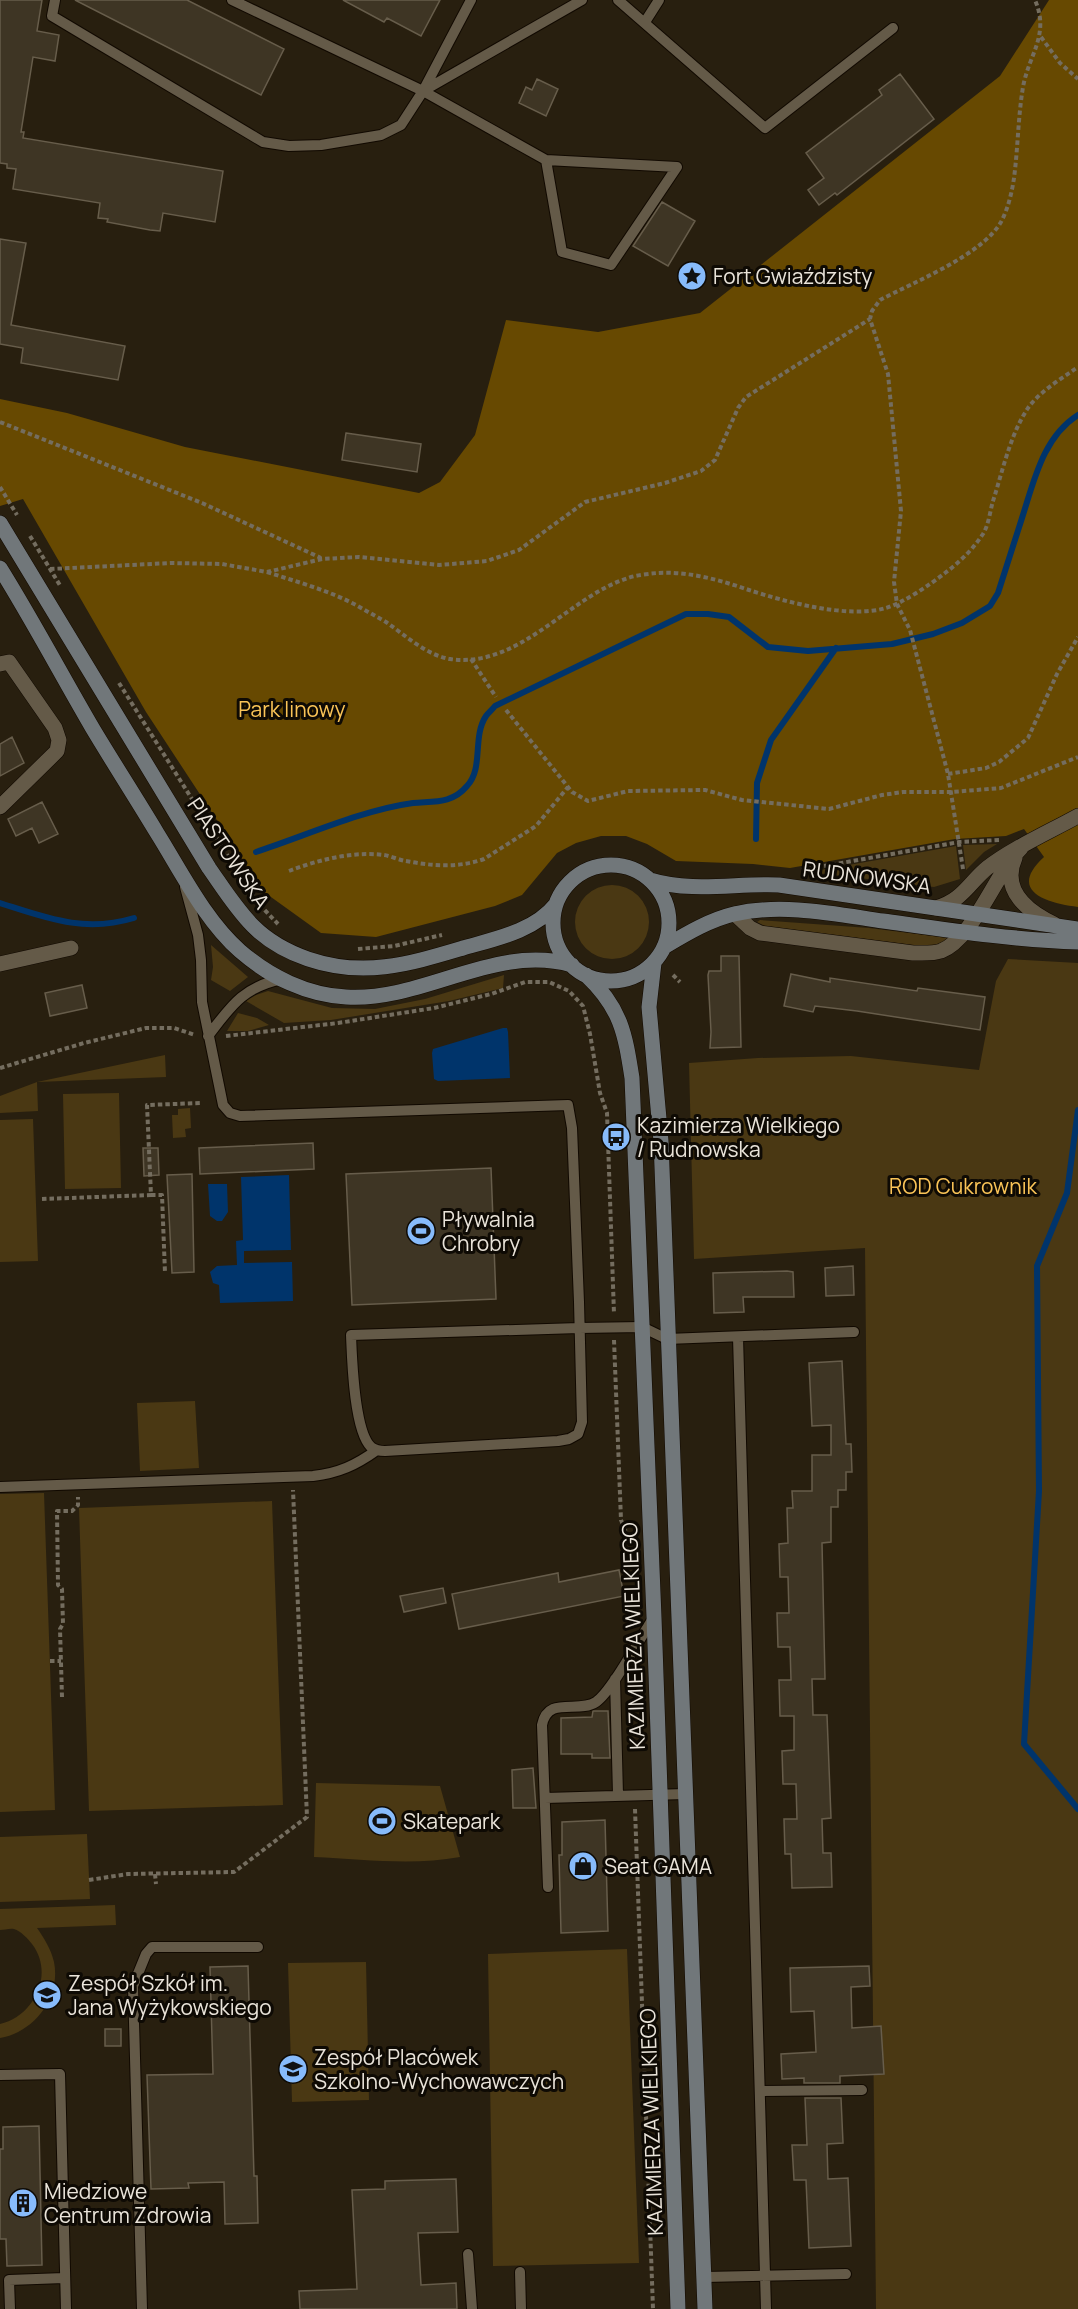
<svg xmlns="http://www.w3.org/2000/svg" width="1078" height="2309" viewBox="0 0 1078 2309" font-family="Manrope,sans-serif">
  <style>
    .green { fill: #4a3813 }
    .forest { fill: #674901 }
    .water { fill: #00346b }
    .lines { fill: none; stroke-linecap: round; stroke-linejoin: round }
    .stream { stroke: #00346b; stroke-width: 6 }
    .building { fill: #3e3524; stroke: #675d4b; stroke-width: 1.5 }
    .service-casing { stroke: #110900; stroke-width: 12 }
    .minor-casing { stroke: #110900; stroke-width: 16 }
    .secondary-casing { stroke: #110900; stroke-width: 16 }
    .path { stroke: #746d5f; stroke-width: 4; stroke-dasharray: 4.5 3; stroke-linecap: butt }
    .service { stroke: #645a48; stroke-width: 10 }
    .minor { stroke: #645a48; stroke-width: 15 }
    .secondary { stroke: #71777a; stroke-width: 15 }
    .labels { text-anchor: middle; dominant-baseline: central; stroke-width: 6; stroke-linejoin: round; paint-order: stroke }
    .poi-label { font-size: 21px; fill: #eae4da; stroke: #0e0a04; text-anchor: start }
    .park-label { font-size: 21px; fill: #fac457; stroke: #0e0a04 }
    .street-label { font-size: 21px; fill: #eae4da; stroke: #0e0a04 }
  </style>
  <rect width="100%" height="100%" fill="#281f0f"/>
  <path class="green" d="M997,844L984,852L966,870L963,845Z
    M956,846L960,879L934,887L809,872Z
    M575 922a37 37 0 1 1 74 0a37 37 0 1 1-74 0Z
    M760,920L869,928L949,938L944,942L928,947L765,926L757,922Z
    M211,945L248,977L230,991L211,980L213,967Z
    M1008,959L1078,963V2309H876L865,1248L694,1259L689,1063L758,1058L851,1056L979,1070L996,981Z
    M504,975L503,988L449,1001L331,1020L284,1023L246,1001L256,995L268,991L332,1008L375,1009L425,999Z
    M238,1013L257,1018L269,1025L248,1031H227Z
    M165,1055L166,1077L37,1082L38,1111L0,1113V1096L37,1082Z
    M119,1093L121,1188L65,1189L63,1094Z
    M190,1108L191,1128L185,1129L186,1137L173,1138L172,1115H178V1109Z
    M33,1119L38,1261L0,1262V1120Z
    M195,1401L199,1468L140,1471L137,1403Z
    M44,1493L55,1810L0,1812V1494Z
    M272,1501L283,1805L89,1811L79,1508Z
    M316,1783L440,1786L460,1857C412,1866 362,1859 314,1857Z
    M87,1834L90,1899L0,1902V1837Z
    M115,1905L116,1925L37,1928C44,1938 51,1949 54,1962C61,1997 35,2032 0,2038V2024C34,2016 55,1974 32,1944C28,1939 21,1931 14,1929C10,1928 4,1930 0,1930V1909Z
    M627,1949L639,2263L493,2266L488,1954Z
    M366,1962L369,2100L292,2102L288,1963Z"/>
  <path class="forest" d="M1049,0H1078V907C1046,903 1007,891 1044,857L1024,829L1006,836L955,839L790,868L753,864L676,861L647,844L626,836H601L576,843L557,853L522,895L495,906L376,937L321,933L264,892L146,712L23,499L0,506V399L67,413L185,447L419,493L440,482L475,435L506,320L598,332L700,313L1000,76Z"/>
  <path class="water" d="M503,1028H507L508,1032L510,1078L438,1081L434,1079L432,1053L433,1049Z
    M289,1175L291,1250L244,1251V1263L292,1262L293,1301L220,1303L219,1285L213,1283L210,1272L217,1266L237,1265L236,1241L243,1240L241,1177Z
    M208,1184H227L228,1212L222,1221H217L210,1216Z"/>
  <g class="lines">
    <path class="stream" d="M756,839L757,783L771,740L836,648
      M256,852C305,836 362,810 413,803C434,801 452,804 467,786C484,768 472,737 486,716C488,713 492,710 495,706L686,614H708L729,617L768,647L808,651L892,644L933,634L962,623L990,606L998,593C1006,568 1014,543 1022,518C1034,481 1043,437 1078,415
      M0,903C47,918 84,933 134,918
      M1078,1110L1067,1193L1037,1266L1039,1491L1024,1744L1078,1809"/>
  </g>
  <path class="building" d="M0,0H42L37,31L59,35L55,61L33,57L21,132H24L23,138L223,171L215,222L163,213L160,231L150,230L107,222L108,219L98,218L100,203L13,189L16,169L7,168V164L0,163Z
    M75,0H187L284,49L261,95Z
    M343,0H440L421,36L387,18L384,22Z
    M900,74L934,119L837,195L835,193L819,205L808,190L824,178L806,153L882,95L879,90Z
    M537,79L558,89L546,116L519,103L526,87L532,90Z
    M662,202L695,221L668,266L633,246Z
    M0,239L26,243L11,325L125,346L118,380L21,363L23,348L0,344Z
    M346,433L421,444L417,472L342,460Z
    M12,737L24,763L0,776V744Z
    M42,802L58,834L39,843L32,828L16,836L8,819Z
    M721,956H739L741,1047L710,1048L711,1032L708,975L709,971H721Z
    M791,974L830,982V978L917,991L918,988L985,997L980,1030L857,1011L815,1006L813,1012L784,1006Z
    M82,985L87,1008L50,1016L45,993Z
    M313,1143L314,1169L200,1174L199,1148Z
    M143,1148H158L159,1175L144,1176Z
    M491,1168L496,1299L352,1305L346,1174Z
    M192,1174L194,1272L172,1273L167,1175Z
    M853,1266L854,1295L826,1296L825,1268Z
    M787,1271L793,1272L794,1297H743L744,1312L714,1313L713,1273Z
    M842,1361L846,1444H851L852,1472H846V1490H838V1507H831V1542L822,1543L825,1679H812L813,1715H827L831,1818L822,1819L823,1853H831L832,1887L792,1888L791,1854H785L784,1819H797L796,1784H783L782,1751L794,1750V1716H780L779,1680H791L790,1647H778L777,1613H789L788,1577H780L779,1544L788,1543L787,1508H793L792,1491H812V1455H831V1425L812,1426L809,1363Z
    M619,1570L624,1596L459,1629L452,1594L558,1573L559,1582Z
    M443,1588L446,1603L404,1612L400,1596Z
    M593,1711H608L610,1758H592V1754H561V1718L592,1717Z
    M533,1768L536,1808H513L512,1770Z
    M605,1820L608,1931L561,1933L559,1855H562V1822Z
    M248,1966L254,2176H257L258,2223L225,2224L224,2182L188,2183L189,2188L151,2189L147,2075L213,2074L210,1967Z
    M869,1966L870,1986L851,1987L852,2028L881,2026L884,2074L840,2076V2083H804V2078L782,2079L781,2054L816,2052L814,2011L791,2012L790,1968Z
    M105,2029H121V2046H105Z
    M805,2098H841L843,2143L827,2144L828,2179L848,2178L851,2246L809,2248L806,2180H794L792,2145H807Z
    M39,2126L42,2265L7,2266L6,2239H0V2149H3V2127Z
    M456,2179L458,2232L418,2233L421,2285L456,2283L457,2309H300L299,2291L357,2289L352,2190L385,2189V2181Z"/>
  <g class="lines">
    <g class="service-casing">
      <path id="service" d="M55,0L52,16L263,142L289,146L321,145L381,135L401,125L423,91L471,0
        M232,0L423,91L582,0
        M618,0L765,128L893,28
        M645,22L659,0
        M423,91L546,160L562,252L611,265L677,167L546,160
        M185,887L198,935L201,960L202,1002L223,1105L230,1113L240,1116L568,1105L572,1128L579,1302L582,1422L578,1434L569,1439L558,1441L385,1451C380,1451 375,1450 371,1447C354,1431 352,1359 351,1335L579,1328L642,1327L667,1339L854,1332
        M208,1036C231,1006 243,987 282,979
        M738,1337L766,2309
        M0,1487L313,1476C339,1473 356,1465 377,1450
        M615,1679L618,1795
        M545,1798L685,1794
        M548,1887L542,1725C548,1695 578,1714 596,1702C612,1691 641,1636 654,1617
        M0,2075L60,2074L66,2309
        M761,2091L862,2090
        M468,2254L472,2309
        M520,2272L521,2309
        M704,2277L846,2274
        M10,2309L9,2280L64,2278
        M142,2309L133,1986L146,1954L152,1947H258"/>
    </g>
    <g class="minor-casing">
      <path id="minor" d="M0,664L9,662L55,728L59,740L57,751L0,807
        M1015,858C1000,891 1029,912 1054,924
        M936,908C963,900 968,884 987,868C1013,848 1049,832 1078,816
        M735,914L750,928L760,933L913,953C923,953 932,954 941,951C974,938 996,872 1021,848
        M0,964L71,948"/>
    </g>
    <g class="secondary-casing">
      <path id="secondary" d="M0,523L209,868C223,888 236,909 253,926C269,942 288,952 308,959C364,978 409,964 463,948C495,939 535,931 556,904
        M0,568C33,621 62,676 93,729C114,764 136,798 157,833C182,873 205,920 240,951C270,977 307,995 346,997C423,1002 495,943 572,965
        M553 923a58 58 0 1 1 116 0a58 58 0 1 1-116 0Z
        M650,880C693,893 736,883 779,885L1078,929
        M664,947C686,934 709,920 734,914C782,903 835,914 883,921C948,930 1013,940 1078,942
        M654,963L649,1007L661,1141L705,2309
        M586,975C621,1008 625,1033 632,1078L654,1617L678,2309"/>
    </g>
    <path class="path" d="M1041,37L1060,63L1078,79
      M0,422L202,503L321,558
      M0,487L17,515
      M30,536L61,587
      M50,569L170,563L222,564L267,572L322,559L359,557L439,565L487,561L519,550L585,502L665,483L701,471L715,460L738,408L746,397L870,319
      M267,572C297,582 328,590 356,605C366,611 376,616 386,622C405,635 426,655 450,659C519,669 568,597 628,578C636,575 648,574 657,573C688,571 720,580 749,590C786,602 848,619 886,608C903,603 931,584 945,573C960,562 973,549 983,534C989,524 990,511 993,501C1003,470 1010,435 1028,408C1040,391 1061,379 1078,367
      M471,659L496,697
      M119,683L241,877L259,904L278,924
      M506,710L572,792L588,801L628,791L705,790L742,800L829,809L882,795L903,792H952L1001,788L1078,757
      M948,774L986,768L999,762L1028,738L1057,674L1078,637
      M963,869L948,774L910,630L897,604L894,582L901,511L888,374L870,319L872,311L880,300C914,282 982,255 1001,222C1008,209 1012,192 1014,178C1018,148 1018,117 1023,87C1029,54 1050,35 1035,0
      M802,870L959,842L999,840
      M289,871C318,860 352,851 384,855C391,856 399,860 406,861C431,866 459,868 484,859L536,826L568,787
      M358,949L394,946L442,935
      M673,975L680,982
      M226,1036L338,1023L434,1008L491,994L525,982H549L569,991L583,1006L590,1034L600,1093L607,1113L614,1314
      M0,1068L84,1043L146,1028H174L195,1035
      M151,1195H162L165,1273
      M42,1199L151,1195L147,1105L201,1103
      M614,1340L621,1520L634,1551
      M630,1628L637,1606
      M50,1661H61
      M62,1697L60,1629L63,1624L62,1589L58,1585L57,1511H72L78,1505V1497
      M635,1809L653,2309
      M155,1874L156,1884
      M89,1880L128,1874L234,1872L307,1817L293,1490"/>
    <use href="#service" class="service"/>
    <use href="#minor" class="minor"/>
    <use href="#secondary" class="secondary"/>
  </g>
  <defs>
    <g id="sight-disc" transform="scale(1.5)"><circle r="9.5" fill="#87bbfb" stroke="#0e0a04"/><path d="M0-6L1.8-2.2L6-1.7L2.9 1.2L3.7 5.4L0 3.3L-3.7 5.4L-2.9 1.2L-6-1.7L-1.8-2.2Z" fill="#111"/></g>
    <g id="bus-disc" transform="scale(1.5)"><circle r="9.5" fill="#87bbfb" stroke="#0e0a04"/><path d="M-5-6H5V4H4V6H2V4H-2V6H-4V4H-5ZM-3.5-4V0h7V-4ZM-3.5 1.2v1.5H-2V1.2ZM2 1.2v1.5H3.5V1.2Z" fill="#111"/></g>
    <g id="stadium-disc" transform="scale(1.5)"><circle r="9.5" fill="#87bbfb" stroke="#0e0a04"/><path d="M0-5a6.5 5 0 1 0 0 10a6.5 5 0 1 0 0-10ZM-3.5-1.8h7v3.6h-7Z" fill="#111"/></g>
    <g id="shop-disc" transform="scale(1.5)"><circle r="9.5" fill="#87bbfb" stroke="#0e0a04"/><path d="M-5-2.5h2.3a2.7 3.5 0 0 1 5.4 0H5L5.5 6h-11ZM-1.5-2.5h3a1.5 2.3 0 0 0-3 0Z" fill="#111"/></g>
    <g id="school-disc" transform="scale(1.5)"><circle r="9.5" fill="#87bbfb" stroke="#0e0a04"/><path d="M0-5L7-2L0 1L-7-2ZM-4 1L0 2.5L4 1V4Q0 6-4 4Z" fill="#111"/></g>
    <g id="building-disc" transform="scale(1.5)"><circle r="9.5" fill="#87bbfb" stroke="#0e0a04"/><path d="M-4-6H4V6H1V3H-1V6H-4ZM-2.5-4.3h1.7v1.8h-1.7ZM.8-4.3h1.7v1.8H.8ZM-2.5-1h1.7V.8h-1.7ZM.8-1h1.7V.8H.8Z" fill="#111"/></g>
  </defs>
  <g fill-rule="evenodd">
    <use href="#sight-disc" x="692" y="276"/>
    <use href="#bus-disc" x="616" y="1137"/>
    <use href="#stadium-disc" x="421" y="1231"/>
    <use href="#stadium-disc" x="382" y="1821"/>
    <use href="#shop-disc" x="583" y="1866"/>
    <use href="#school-disc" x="47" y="1995"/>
    <use href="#school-disc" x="293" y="2069"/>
    <use href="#building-disc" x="23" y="2203"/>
  </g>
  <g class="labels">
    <g class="poi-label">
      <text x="713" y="276">Fort Gwiaździsty</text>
      <text x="637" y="1125">Kazimierza Wielkiego<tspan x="637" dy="24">/ Rudnowska</tspan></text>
      <text x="442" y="1219">Pływalnia<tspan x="442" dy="24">Chrobry</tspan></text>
      <text x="403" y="1821">Skatepark</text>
      <text x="604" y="1866">Seat GAMA</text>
      <text x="68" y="1983">Zespół Szkół im.<tspan x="68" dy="24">Jana Wyżykowskiego</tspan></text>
      <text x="314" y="2057">Zespół Placówek<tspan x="314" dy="24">Szkolno-Wychowawczych</tspan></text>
      <text x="44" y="2191">Miedziowe<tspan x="44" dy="24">Centrum Zdrowia</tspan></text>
    </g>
    <g class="park-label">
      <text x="292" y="709">Park linowy</text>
      <text x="963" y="1186">ROD Cukrownik</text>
    </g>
    <g class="street-label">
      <text transform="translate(229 853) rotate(56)">PIASTOWSKA</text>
      <text transform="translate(867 877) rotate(8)">RUDNOWSKA</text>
      <text transform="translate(633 1636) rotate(-92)">KAZIMIERZA WIELKIEGO</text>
      <text transform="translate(651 2122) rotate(-92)">KAZIMIERZA WIELKIEGO</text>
    </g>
  </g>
</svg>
